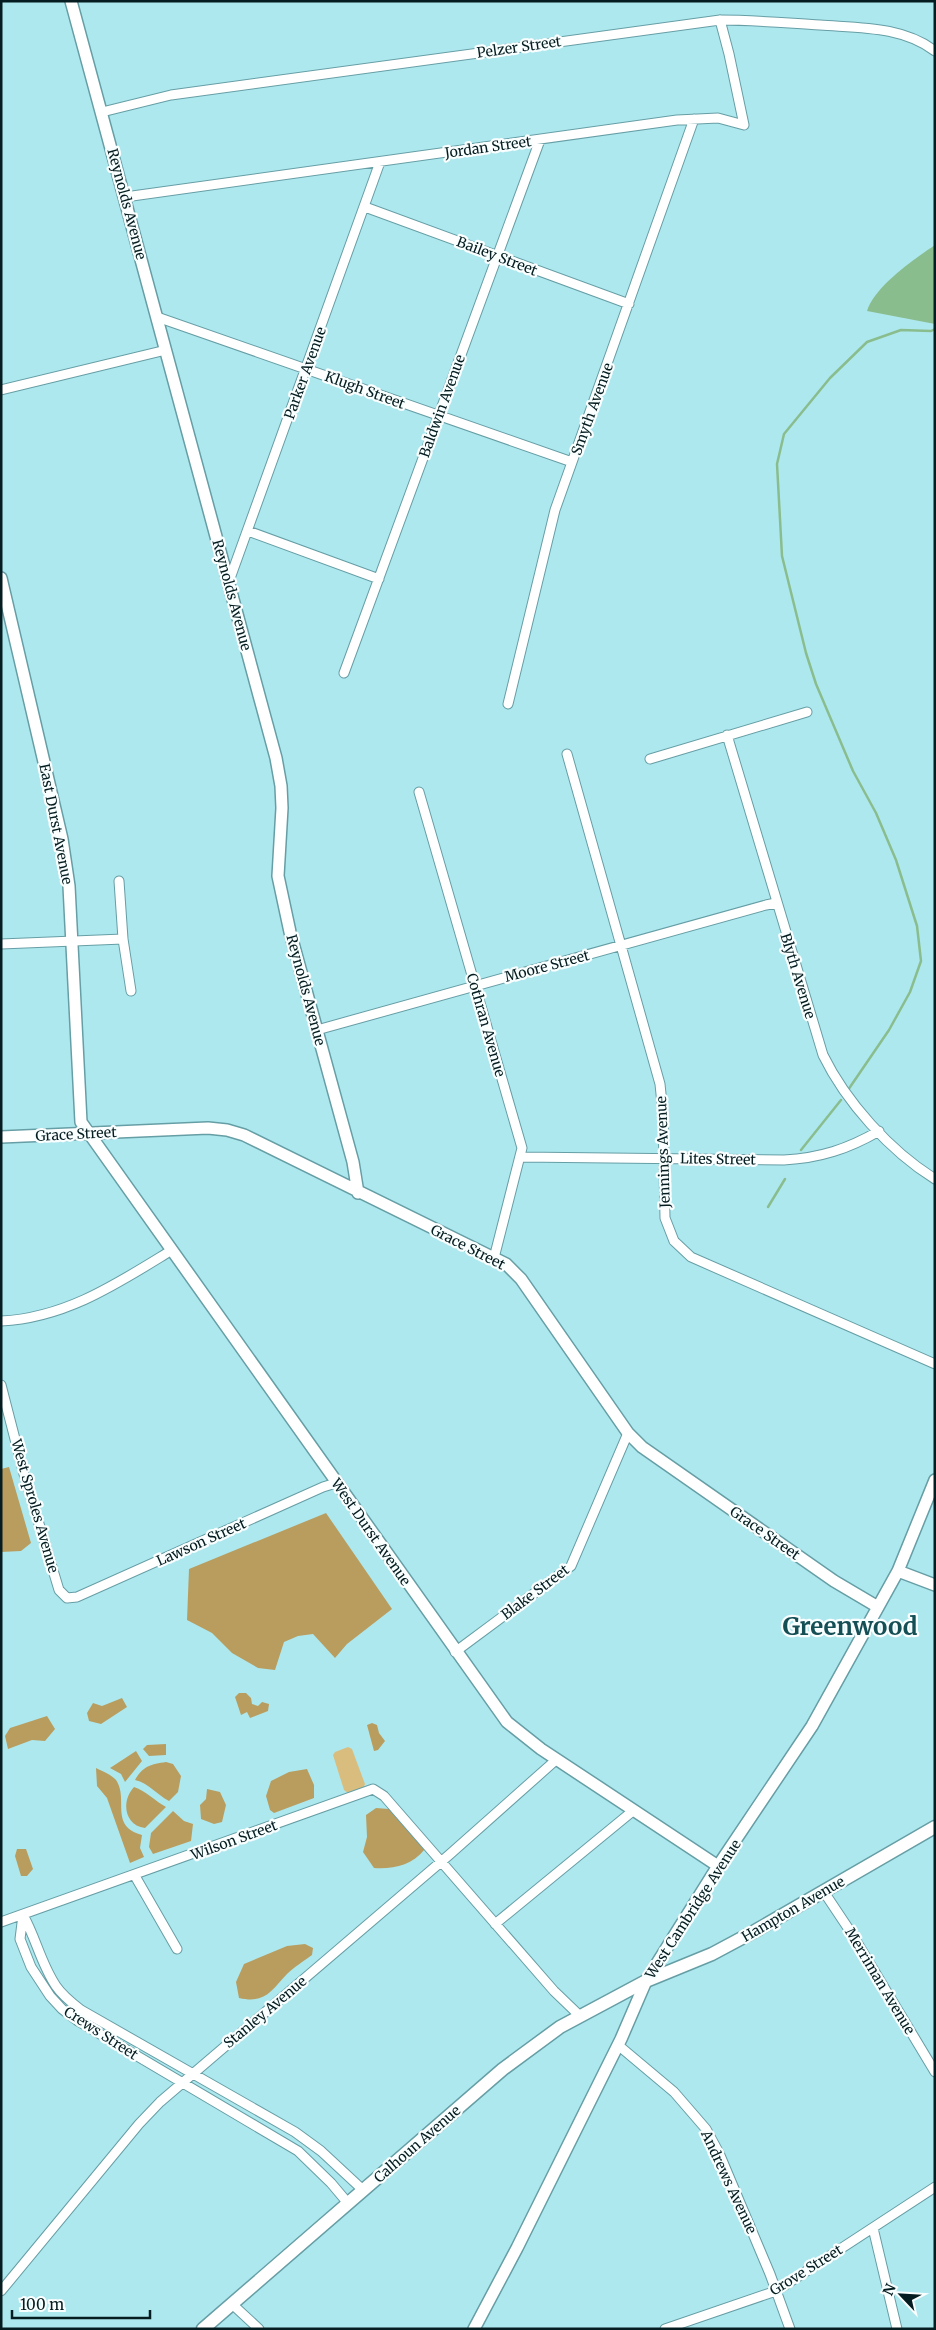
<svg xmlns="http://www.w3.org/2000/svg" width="936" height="2330" viewBox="0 0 936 2330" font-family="Merriweather,serif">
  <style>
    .green { fill: #d9bd7f }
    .forest { fill: #b89d5f }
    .water { fill: #8abd8d }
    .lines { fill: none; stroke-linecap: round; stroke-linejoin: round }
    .stream { stroke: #8abd8d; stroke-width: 2.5 }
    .street-casing { stroke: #669ea5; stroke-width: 11 }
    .secondary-casing { stroke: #669ea5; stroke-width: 14 }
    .primary-casing { stroke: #669ea5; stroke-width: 15 }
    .street { stroke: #fff; stroke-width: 9 }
    .secondary { stroke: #fff; stroke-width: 11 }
    .primary { stroke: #fff; stroke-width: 12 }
    .labels { text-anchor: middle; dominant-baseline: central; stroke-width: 4.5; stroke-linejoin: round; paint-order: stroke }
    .street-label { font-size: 14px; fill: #051d20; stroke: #f9feff }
    .town-label { font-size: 24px; font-weight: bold; fill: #144f56; stroke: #f9feff }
  </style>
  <rect width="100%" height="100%" fill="#aee8ef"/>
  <path class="green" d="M348,1747L352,1749L365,1784L363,1789L348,1793L344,1790L333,1755L335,1752Z"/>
  <path class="forest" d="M9,1467L31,1543L21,1551L1,1552V1469Z
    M326,1513L392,1609L347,1644L335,1658L313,1634L298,1636L284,1642L275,1670L258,1668L232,1653L212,1633L187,1620L189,1569Z
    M239,1693H246L251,1698L252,1704L258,1706L262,1702L269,1704L268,1711L250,1718L247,1712L241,1715L235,1697Z
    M122,1698L127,1707L101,1724L89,1721L87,1713L93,1703L102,1706Z
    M47,1716L55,1729L45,1741L32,1740L8,1749L5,1736L10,1728Z
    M372,1723L377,1725L379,1733L385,1741L378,1750L374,1751L367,1725Z
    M166,1744V1755L149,1756L143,1749L147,1745Z
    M136,1751L142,1761L125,1782L121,1774L110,1768Z
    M166,1762L173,1764L181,1776L178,1792L169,1801C157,1795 149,1783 135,1780C143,1766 151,1764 166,1762Z
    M96,1768C102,1771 112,1775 116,1780C129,1799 109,1826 142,1835L140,1848L144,1857L130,1863L107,1798L97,1786Z
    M307,1769L314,1785V1798L274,1813L270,1810L266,1796L271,1781L289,1772Z
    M134,1787C146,1791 155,1801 166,1807L145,1828C124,1825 121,1801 134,1787Z
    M207,1789L220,1792L226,1805L222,1822L214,1824L201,1819L200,1805L206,1799Z
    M376,1808L389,1809L425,1849C411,1866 394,1869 374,1868L363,1852L367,1837L366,1815Z
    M173,1811L184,1821L193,1824L191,1841L153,1854L149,1847L151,1833Z
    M17,1849H26L33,1869L27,1876H21L15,1856Z
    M305,1944L313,1948L312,1955C304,1961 294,1967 287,1974C271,1991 265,2004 239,1998L236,1982L244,1964L287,1946Z"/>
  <path class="water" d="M935,245V324L867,311C874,287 914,259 935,245Z"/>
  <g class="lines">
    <path class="stream" d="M848,1090L889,1030L910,992L921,961L917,926L896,860L876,813L853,771L816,684L806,653L782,556L777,464L784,434L830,378L867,342L901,330L931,331L935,329
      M801,1150L841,1100
      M768,1207L785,1179"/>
    <g class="street-casing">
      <path id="street" d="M102,112L171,95L720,20C753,20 786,23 820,25C859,28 902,26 935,51
        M125,197L677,120L718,118L744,125L729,54L720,20
        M365,207L629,304
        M157,317L572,462
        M1,390L166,350
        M248,531L379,579
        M228,584L380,162
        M344,673L540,140
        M508,704L555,510L694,119
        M727,735L823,1055C846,1102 890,1151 935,1179
        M567,754L660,1084L663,1114L665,1218L674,1241L691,1257L935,1364
        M650,759L807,712
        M419,792L522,1148L494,1258
        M119,881L123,939L131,991
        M1,944L123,939
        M317,1030L766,905L776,903
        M521,1157L784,1160C820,1158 848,1149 879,1131
        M1,1321C66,1318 118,1283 172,1250
        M1,1385L24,1474L59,1590L67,1598L77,1597L323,1487L336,1483
        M455,1652L571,1566L628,1433
        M135,1876L177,1949
        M824,1892L852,1934L935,2072
        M23,1915L20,1939L31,1967L50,1996L62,2009L78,2021L298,2151L331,2183L347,2202
        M23,1915C36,1938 41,1964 56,1986C62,1995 72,2003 81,2010L295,2132L321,2151L363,2190
        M1,1922L373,1789L384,1796L554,1991L580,2016
        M495,1924L634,1810
        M618,2045L674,2092L706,2129L719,2153L770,2274L790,2329
        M873,2228L897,2329
        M1,2291L139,2124L160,2102L449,1855L557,1759
        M232,2304L259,2329
        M665,2329L776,2291L935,2187"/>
    </g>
    <g class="secondary-casing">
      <path id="secondary" d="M71,1L276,758L281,786L282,808L278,876L290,932L353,1162L358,1193
        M1,578L62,839L69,886L81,1122L507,1722L541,1749L718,1866
        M1,1137L208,1128L227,1130L244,1135L506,1264L521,1279L628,1433L642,1447L834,1581L878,1607
        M898,1571L935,1585
        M474,2329L517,2248L621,2039L646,1981L718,1866L812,1726L898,1571L935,1480"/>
    </g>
    <g class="primary-casing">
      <path id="primary" d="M203,2329L503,2069L560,2027L646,1981L712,1954L755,1931L935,1827"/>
    </g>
    <use href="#street" class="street"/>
    <use href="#secondary" class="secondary"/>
    <use href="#primary" class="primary"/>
  </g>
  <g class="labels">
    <g class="street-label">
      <text transform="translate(519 47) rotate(-8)">Pelzer Street</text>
      <text transform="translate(488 147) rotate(-8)">Jordan Street</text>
      <text transform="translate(127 204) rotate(75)">Reynolds Avenue</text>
      <text transform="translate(497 256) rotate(21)">Bailey Street</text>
      <text transform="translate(305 373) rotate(-70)">Parker Avenue</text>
      <text transform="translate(365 390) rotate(20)">Klugh Street</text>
      <text transform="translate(442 406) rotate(-70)">Baldwin Avenue</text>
      <text transform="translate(592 409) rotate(-70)">Smyth Avenue</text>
      <text transform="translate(232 595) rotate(75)">Reynolds Avenue</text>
      <text transform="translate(56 824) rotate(79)">East Durst Avenue</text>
      <text transform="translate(547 966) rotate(-15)">Moore Street</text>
      <text transform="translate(798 976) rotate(73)">Blyth Avenue</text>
      <text transform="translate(306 990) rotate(75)">Reynolds Avenue</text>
      <text transform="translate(486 1025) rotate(74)">Cothran Avenue</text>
      <text transform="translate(76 1134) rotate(-3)">Grace Street</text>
      <text transform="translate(663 1152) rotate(-92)">Jennings Avenue</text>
      <text transform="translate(718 1159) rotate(1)">Lites Street</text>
      <text transform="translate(468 1247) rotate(27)">Grace Street</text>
      <text transform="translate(35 1506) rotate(74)">West Sproles Avenue</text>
      <text transform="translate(371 1532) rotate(55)">West Durst Avenue</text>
      <text transform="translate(765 1533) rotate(35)">Grace Street</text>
      <text transform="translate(201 1542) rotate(-24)">Lawson Street</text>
      <text transform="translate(535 1592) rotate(-37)">Blake Street</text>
      <text transform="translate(234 1840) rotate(-20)">Wilson Street</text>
      <text transform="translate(693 1909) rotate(-57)">West Cambridge Avenue</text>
      <text transform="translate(793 1909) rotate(-30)">Hampton Avenue</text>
      <text transform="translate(880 1981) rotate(59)">Merriman Avenue</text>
      <text transform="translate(265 2012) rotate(-40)">Stanley Avenue</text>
      <text transform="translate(101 2033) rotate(33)">Crews Street</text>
      <text transform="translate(417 2144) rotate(-41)">Calhoun Avenue</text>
      <text transform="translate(729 2182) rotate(65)">Andrews Avenue</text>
      <text transform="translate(806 2270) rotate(-32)">Grove Street</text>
    </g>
    <g class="town-label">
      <text x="850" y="1626">Greenwood</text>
    </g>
  </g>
  <rect width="936" height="2330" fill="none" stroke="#051d20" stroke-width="5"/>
  <g transform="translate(901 2295) rotate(295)" stroke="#f9feff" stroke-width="4" paint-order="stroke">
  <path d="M0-4L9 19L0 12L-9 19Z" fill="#051d20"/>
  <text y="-8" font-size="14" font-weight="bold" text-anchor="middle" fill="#051d20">N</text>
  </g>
  <path d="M12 2310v8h138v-8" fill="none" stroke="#051d20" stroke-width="2.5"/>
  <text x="20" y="2310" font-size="15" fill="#051d20" stroke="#f9feff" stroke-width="4" paint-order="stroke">100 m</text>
</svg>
